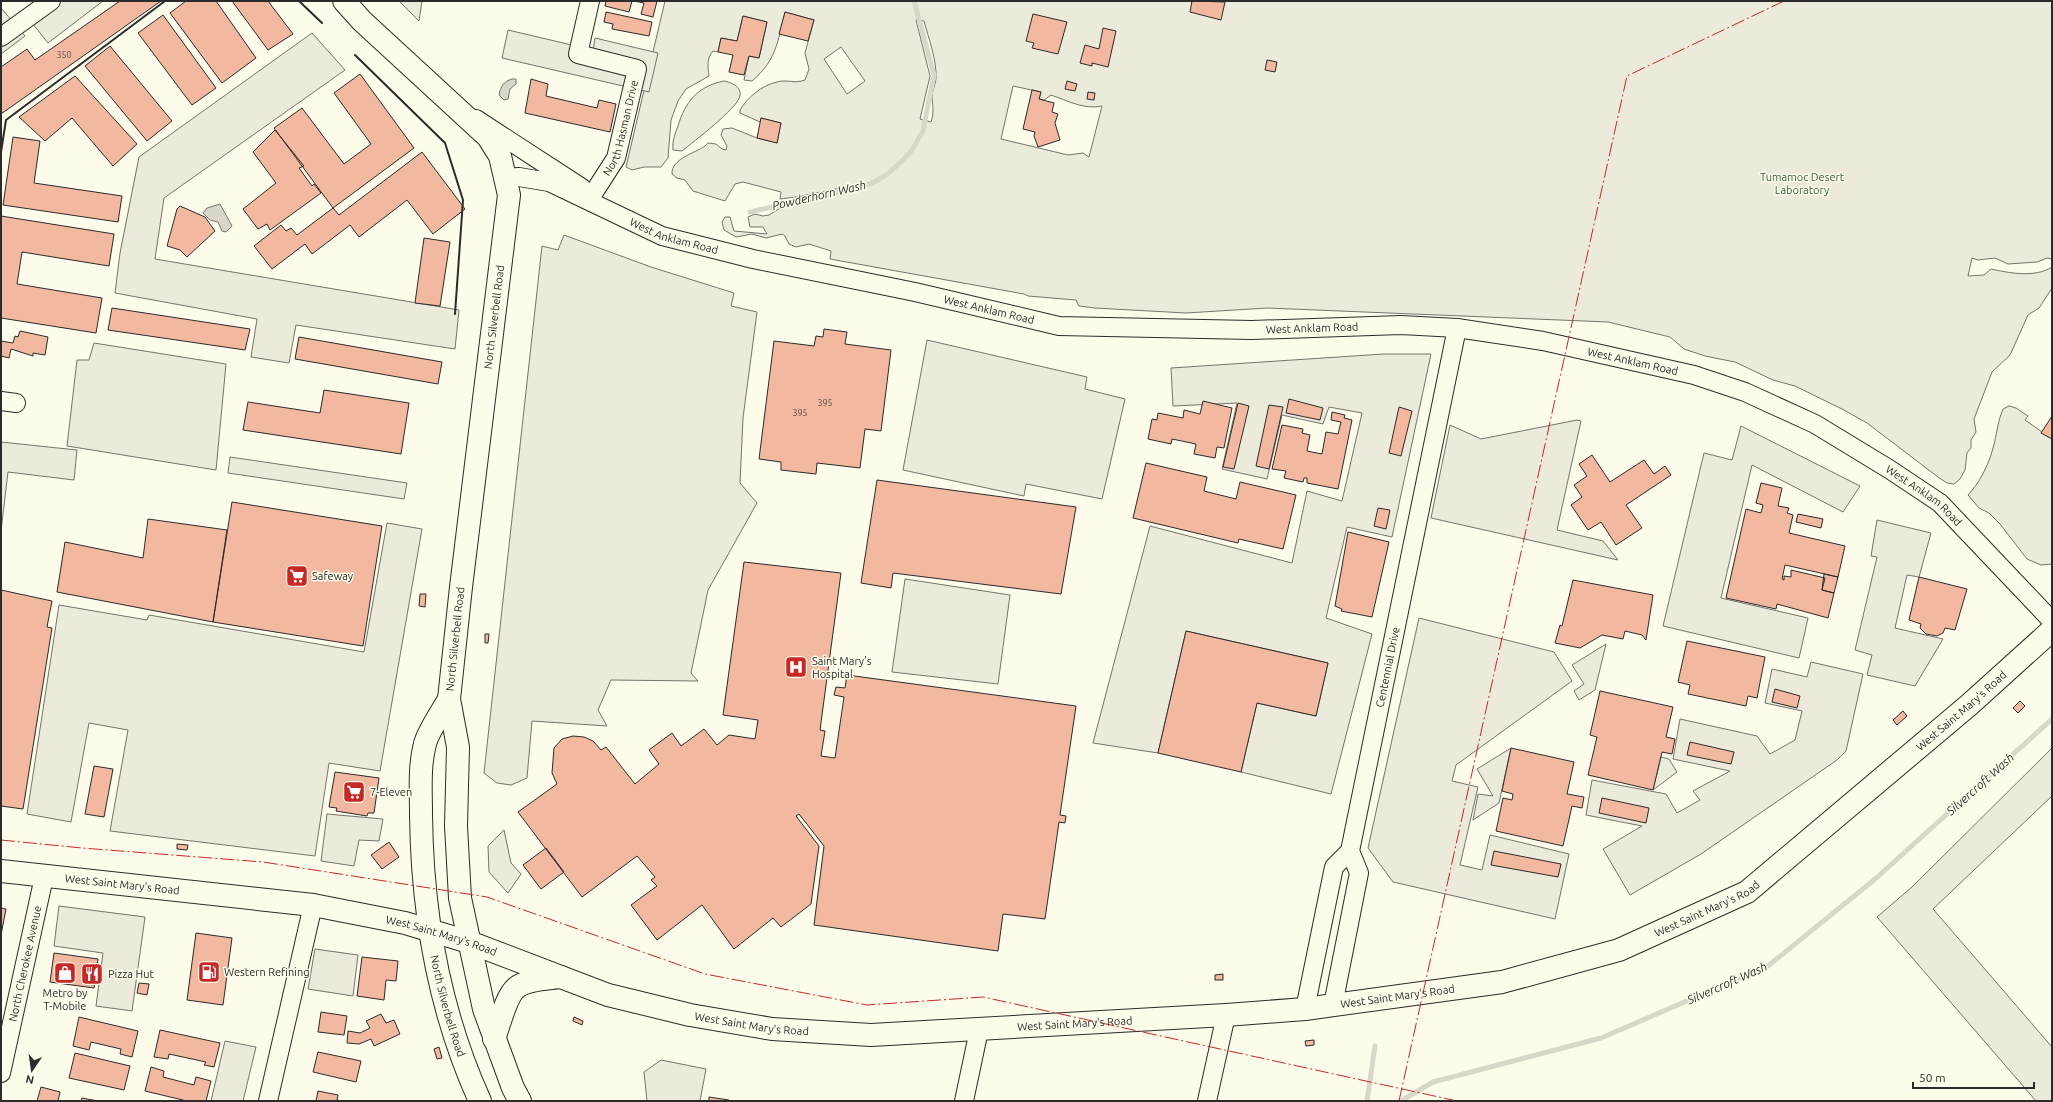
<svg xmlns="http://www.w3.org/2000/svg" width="2053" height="1102" viewBox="0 0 2053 1102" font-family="Ubuntu,sans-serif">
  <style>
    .green { fill: #ecebdb; stroke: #74746e; fill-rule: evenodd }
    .parking { fill: #eceadb; stroke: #74746e }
    .water { fill: #d8d7c9; stroke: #74746e }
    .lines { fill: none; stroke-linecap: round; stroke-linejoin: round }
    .stream { stroke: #d8d7c9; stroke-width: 5 }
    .building { fill: #f2b8a0; stroke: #2b2b2b }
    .minor-casing { stroke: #2b2b2b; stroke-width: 20 }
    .major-casing { stroke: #2b2b2b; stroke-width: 24 }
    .minor { stroke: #fdfbea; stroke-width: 18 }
    .major { stroke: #fdfbea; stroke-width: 22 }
    .wall { stroke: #2b2b2b; stroke-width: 2 }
    .power { stroke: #c62828; stroke-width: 1; stroke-dasharray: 14 3 2 3; stroke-linecap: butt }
    .labels { text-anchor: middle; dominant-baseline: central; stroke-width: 3; stroke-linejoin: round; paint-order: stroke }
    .number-label { font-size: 9px; fill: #5d4e48 }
    .street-label { font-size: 11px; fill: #2b2b2b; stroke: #fdfbea }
    .park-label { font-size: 11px; fill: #34623c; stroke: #fdfbea }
    .poi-label { font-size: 11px; fill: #2b2b2b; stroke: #fdfbea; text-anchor: start }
    .water-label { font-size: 12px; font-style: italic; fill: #2b2b2b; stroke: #fdfbea }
  </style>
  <rect width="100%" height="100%" fill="#fdfbea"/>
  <path class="green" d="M665,1H2052V259L2047,258L2037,262L2008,264L1995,258L1978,260L1972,258L1968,276L1984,275L1991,269C2009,273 2035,278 2052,267V288L2039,308L2028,315L2010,355L1992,372L1974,419L1976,432L1971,440V448L1967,453L1965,470L1960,479L1954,484L1947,483L1938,477L1867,423L1842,409L1795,386L1773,380L1735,362L1705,356L1684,349L1670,337L1608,322L1267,308L1186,313L1095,308L1079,306L1076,300L1028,296L1024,294L830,259L831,251L809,244L796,247L789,244L785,236L782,234L766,238L752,234L736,237L724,230L722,222L725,217H730L734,231L767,234L763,227H750L748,217L755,214L763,216L769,215L782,207L845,192L846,187L796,197L780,199L781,192L743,182L735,184L725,201L693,191L685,180L677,178L672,174C671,159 695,153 705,146L708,143L716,144L722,149L726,150L727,146L721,135L723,129L732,128L757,138L777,143L781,123L761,118L760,122L740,113V110C747,98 762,85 777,82C787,79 794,84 805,80L809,69L805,53L814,20L785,12C778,41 776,61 752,81L744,80L749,56L759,58L767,22L743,16L737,41L721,38L718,52L713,51C706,59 708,67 709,76L686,89L678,101L671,120L668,158L661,167H644L632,170L626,167ZM916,20L924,21C929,40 937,60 936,79C935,86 932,91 932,98C933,107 934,113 931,122L920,119L930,76ZM841,47L865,81L847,94L824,59ZM1013,86L1041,92L1039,99L1044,100L1051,95C1068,101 1085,110 1102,106L1089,157L1083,153L1068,155L1001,139Z
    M724,81C731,82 742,87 740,96C737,109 694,141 682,151L673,150C672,141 675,134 678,126C685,102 698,86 724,81Z
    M2009,406L2016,408L2028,416L2025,420L2052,439V564L2041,565L2027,559L2000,524L1989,513L1979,508L1968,495C1979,484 1989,464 1993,448C1997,435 1997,423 2003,409Z
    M1606,644L1595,690L1579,700L1574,691L1584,684L1572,665Z
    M1511,748L1499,803L1473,820L1478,794L1493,796L1477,769Z
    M1661,757L1669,759L1677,772L1653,790Z"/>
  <path class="parking" d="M53,1H103L48,43L29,19Z
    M399,1H422L419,21Z
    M1,8L25,36L1,54Z
    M508,30L593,50L595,38L658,53L649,92L502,58Z
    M312,33L345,70L164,198L155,259L459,310L455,349L296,325L289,363L251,357L257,319L115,293L120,253L139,157Z
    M564,235L651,267L734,293L731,306L757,312L743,418L740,483L757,503L708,590L691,673L698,681L611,680L598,710L607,726L532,721L527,778L511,785L497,783L484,773L542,246L558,250Z
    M927,340L1087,377L1085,389L1125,399L1102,499L1026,484L1024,496L903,470Z
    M94,343L226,364L216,470L67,446L77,360H89Z
    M1384,354H1431L1392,537L1347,527L1326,618L1372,634L1331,794L1241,772L1257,703L1316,716L1328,663L1186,631L1158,753L1093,743L1150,526L1292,563L1307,491L1342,501L1362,413L1329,407L1323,424L1282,415L1267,479L1222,469L1237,403L1173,406L1171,368Z
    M1577,420L1581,421L1557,530L1603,541L1618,560L1431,518L1450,425L1481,439Z
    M1741,426L1860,486L1843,512L1752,465L1721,598L1808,618L1799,658L1663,626L1704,453L1732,460Z
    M1,442L77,450L74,480L8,472L1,531Z
    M230,457L407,483L404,499L228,473Z
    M1877,520L1931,533L1919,577L1907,575L1895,628L1943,639L1915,686L1867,675L1872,655L1855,650L1877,557L1871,556Z
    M387,523L422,529L380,771L329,763L315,856L110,831L128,730L89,723L71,822L27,814L59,605L147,620L149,615L364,652Z
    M905,579L1010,595L998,684L892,672Z
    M1419,618L1554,652L1572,681L1456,765L1452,781L1478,787L1460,865L1482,870L1490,835L1569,854L1555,919L1393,882L1368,848Z
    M1811,662L1863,674L1846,751L1837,760L1701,854L1630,895L1603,849L1642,826L1586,815L1592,780L1666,794L1677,813L1700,800L1693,791L1730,771L1673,759L1680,719L1757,736L1770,754L1795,740L1802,711L1765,703L1772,669L1807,677Z
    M2052,748V796L1933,909L2052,1047V1101H2036L1877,917L1912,887Z
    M327,814L383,819L379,841L359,840L354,866L321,861Z
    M504,830L511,863L521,874L508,893L489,872L488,846Z
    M59,906L145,917L132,1011L96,1006L103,953L54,946Z
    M315,949L358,955L353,996L308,989Z
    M225,1041L256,1047L243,1101H211Z
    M661,1060L706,1069L700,1101H647L644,1072Z"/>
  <path class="water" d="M512,79H516V84L510,89L508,99L504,100L499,95C501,86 503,82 512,79Z
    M220,204L232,226L226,232L222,231L218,222L210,220L203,213L207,208Z"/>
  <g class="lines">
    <path class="stream" d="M750,212L870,184L885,176L902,161L912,150L923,131L934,75L914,1
      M1367,1101L1375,1046
      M1401,1101L1433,1082L1601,1038L1768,966L1874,880L2052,719"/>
  </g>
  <path class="building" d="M120,1H161L1,114V67L27,49L35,60Z
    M186,1H216L256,58L222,83L170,13Z
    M232,1H268L293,34L268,50Z
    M606,1H632L629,12L605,6Z
    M634,1H657L653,17L641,14L644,3Z
    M1192,1L1225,2L1221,20L1190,12Z
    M606,12L652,22L649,36L612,29L613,24L604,22Z
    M785,12L814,20L808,41L779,34Z
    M1033,14L1067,22L1058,54L1032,48L1034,43L1026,41Z
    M163,15L216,88L192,105L138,33Z
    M743,16L767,22L759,58L749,56L744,75L729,72L733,55L718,52L721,38L737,41Z
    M1103,28L1116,31L1108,67L1092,63V66L1080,63L1085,45L1099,49Z
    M110,46L172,121L147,141L85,66Z
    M1267,60L1277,62L1275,72L1265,70Z
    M360,74L414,148L333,208L274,128L302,108L344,164L371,144L334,93Z
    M75,76L137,144L113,166L72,118L45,141L19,117Z
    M531,79L548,84L546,96L597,108L599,100L616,104L610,132L525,113Z
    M1067,81L1077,84L1075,91L1065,89Z
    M1032,90L1041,92L1039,99L1054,103L1052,112L1058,114L1055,123L1060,140L1038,147L1034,136L1035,132L1023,129Z
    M1088,92L1095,93L1094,100L1087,99Z
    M761,118L781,123L777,143L757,138Z
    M275,130L304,166L299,168L312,186L314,184L321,193L270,230L267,224L258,229L243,209L276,183L253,152Z
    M13,137L40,141L34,183L122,196L118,222L3,205Z
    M422,152L465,209L433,234L407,200L359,237L350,225L312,254L305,244L272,269L254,246L281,225L286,231L291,228L297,235L333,208L339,215Z
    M180,206L205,217L215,231L187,257L180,250L167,246L177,209Z
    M1,216L114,234L109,266L22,252L17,284L102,298L96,333L1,318Z
    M424,238L450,242L440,306L415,303Z
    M112,308L250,329L245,350L108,330Z
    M824,329L847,332L845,344L891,350L881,431L865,429L860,468L817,463L816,474L781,470V462L759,459L774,341L814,346L816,336L823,337Z
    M20,331L48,337L45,355L33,353V356L11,349L9,358L1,356V341L13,343L15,336L18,337Z
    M299,337L442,362L438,384L295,359Z
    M324,390L409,403L401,454L243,430L248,402L320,413Z
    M1289,399L1323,408L1320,420L1286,413Z
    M1203,401L1232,408L1224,448L1217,447L1215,458L1194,454L1196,444L1172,439L1171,444L1148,439L1152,419L1157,420L1158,413L1183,418L1184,410L1200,414Z
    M1238,403L1249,406L1234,469L1223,467Z
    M1269,405L1283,407L1269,469L1256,466Z
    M1399,407L1412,411L1401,456L1389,453Z
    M1332,412L1345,415L1344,418L1352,420L1338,489L1307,483V478H1304L1303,482L1284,478L1286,471L1272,469L1282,425L1303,429L1302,433L1310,435L1307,451L1322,454L1326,432L1338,434L1341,422L1331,420Z
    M2052,416V439L2041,433Z
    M1592,455L1610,482L1644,460L1654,474L1665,466L1671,475L1626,505L1642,528L1616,545L1601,522L1588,530L1571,505L1582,497L1574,485L1587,476L1579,464Z
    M1146,463L1207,477L1204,491L1236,499L1240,482L1296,495L1283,549L1239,539L1238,543L1133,518Z
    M877,480L1076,507L1061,594L893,573L891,588L861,583Z
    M1761,483L1782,488L1778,506L1789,508L1787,513L1793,515L1789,533L1845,546L1838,577L1785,565L1782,579L1784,580V576L1791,577V570L1825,578L1822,590L1834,593L1828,618L1777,604L1776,609L1726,598L1746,509L1761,513L1763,505L1756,503Z
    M232,502L382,526L363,646L213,622Z
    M1378,508L1390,510L1386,529L1374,526Z
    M1798,514L1823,519L1821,528L1796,522Z
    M148,519L227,530L213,622L57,592L65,542L143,558Z
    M1348,532L1389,542L1372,617L1341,611L1342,609L1335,606Z
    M744,562L841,573L820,730L825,731L821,756L835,758L844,697L834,695L836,687L845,688L847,675L1076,706L1060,815L1066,816L1065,823L1059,822L1045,919L1003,914L998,951L814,925L824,846L799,814L796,816L819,846L811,904L781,927L773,918L734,949L702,905L657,940L631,905L657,886L651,880L655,877L637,856L582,897L518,812L557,784L552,773L554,748L562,739L573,736L584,737L593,741L601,750L606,747L635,784L659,764L649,750L672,733L681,746L704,729L717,745L729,735L755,739L758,720L723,715Z
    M1824,574L1838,577L1834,593L1822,590Z
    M1919,577L1967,589L1955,630L1945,628L1943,633L1937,636L1926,634L1920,628L1921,624L1909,620Z
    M1573,580L1653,595L1646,640L1642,635L1625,631L1623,639L1602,635L1580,648L1555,643L1560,625L1562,626Z
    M1,590L52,601L47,627L52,628L23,809L1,806Z
    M420,594H426L425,607L419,606Z
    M1186,631L1328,663L1316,716L1257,703L1241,772L1158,753Z
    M485,634H489L488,643H485Z
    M1687,641L1765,657L1757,698L1748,696L1746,706L1688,694L1690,685L1678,682Z
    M1775,689L1800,696L1797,708L1772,702Z
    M1600,691L1673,707L1666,737L1675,739L1672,754L1662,752L1653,790L1588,775L1597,737L1590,735Z
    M2020,701L2025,706L2018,713L2013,708Z
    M1903,711L1907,716L1897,725L1893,720Z
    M1690,742L1734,752L1731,764L1687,755Z
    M1511,748L1574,762L1567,794L1584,797L1582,808L1572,806L1563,846L1496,831L1503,798L1512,800L1513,794L1502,791Z
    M94,766L113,769L104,817L85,814Z
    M335,772L379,778L374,813H368L367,816L336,811L337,808L329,807Z
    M1602,798L1649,808L1646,823L1599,813Z
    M389,842L399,857L382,869L371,855Z
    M177,844L188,845L187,850L177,849Z
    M546,848L564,872L541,889L523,865Z
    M1494,851L1561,864L1558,877L1491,865Z
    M1,908L6,909L1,935Z
    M196,933L232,938L223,1005L187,1000Z
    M54,953L98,959L94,988L50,982Z
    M362,957L398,961L396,981L386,980L384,1000L357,996Z
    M1223,974V980H1215V975Z
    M139,983L149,984L147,995L137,993Z
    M321,1012L347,1016L344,1035L318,1032Z
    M381,1014L386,1023L394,1020L400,1034L374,1046L371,1039L359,1044L347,1043L348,1031L360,1033L370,1028L366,1021Z
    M79,1017L138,1031L132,1057L120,1054L121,1049L91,1042L89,1050L73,1046Z
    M574,1017L583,1021L582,1025L573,1021Z
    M160,1030L220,1043L214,1067L204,1065L206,1062L169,1054L168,1059L154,1057Z
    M1314,1040V1045L1306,1046L1305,1041Z
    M439,1047L442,1058L437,1059L434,1049Z
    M318,1052L361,1061L356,1082L313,1072Z
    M75,1053L130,1066L124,1090L69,1078Z
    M151,1067L164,1071L163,1077L194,1085L196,1077L211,1081L206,1101H187L145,1091Z
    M41,1087L60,1092L58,1101H37Z
    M318,1091L338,1095L337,1100L342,1101H316Z
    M709,1097L729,1100V1101H709Z
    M82,1098L98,1101H81Z"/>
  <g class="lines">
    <g class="minor-casing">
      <g id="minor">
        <path d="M1,37L51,1"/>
        <path d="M476,119L582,188"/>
        <path id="s1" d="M506,178L519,177L549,182L662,236L753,259L915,292L1059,326L1252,330L1401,325L1457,328L1543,341L1694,375L1745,392L1815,424L1889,469L1940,503L2052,621"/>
        <path id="s2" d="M589,200L616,158L637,69L578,54L590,1"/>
        <path d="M1,401L16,403"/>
        <path id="s3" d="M1333,1005L1359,873L1350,851L1457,328"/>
        <path d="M1305,1009L1334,867L1350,851"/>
        <path id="s4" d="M1,1073L44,877"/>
        <path d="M268,1101L313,905"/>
        <path d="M964,1101L979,1030"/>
        <path d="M1207,1101L1226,1015"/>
      </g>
    </g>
    <g class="major-casing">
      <g id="major">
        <path d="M344,1L362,21L488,137L500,156L509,195L461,587L449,699L458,747L456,826L460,898L484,1009L513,1088L520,1101"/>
        <path id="s5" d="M449,699C442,712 428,731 425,744C419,766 421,791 421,814C422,912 439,1011 480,1101"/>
        <path id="s6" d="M1,871L313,905L405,923L469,942L608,995L690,1015L772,1029L871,1035L1226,1015L1305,1009L1502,982L1619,950L1747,892L1969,705L2052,630"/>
        <path d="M494,1039C499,1026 506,996 516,988C526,979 548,979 561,977"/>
      </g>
    </g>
    <use href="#minor" class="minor"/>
    <use href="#major" class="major"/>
    <path class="wall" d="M299,1L322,23
      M355,55L445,143L463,200L455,314
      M1,152L6,120L165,1"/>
    <path class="power" d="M1,840L82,848L263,862L487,897L705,974L867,1005L983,997L1457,1101
      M1399,1101L1627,76L1784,1"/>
  </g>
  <defs>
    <g id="supermarket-square" transform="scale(1.15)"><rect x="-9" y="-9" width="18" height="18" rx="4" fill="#c62828" stroke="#fdfbea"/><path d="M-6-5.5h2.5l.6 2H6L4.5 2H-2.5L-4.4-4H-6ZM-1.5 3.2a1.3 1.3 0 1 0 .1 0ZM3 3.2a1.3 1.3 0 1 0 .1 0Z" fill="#fff"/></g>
    <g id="hospital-square" transform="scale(1.15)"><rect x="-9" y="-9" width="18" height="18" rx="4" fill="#c62828" stroke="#fdfbea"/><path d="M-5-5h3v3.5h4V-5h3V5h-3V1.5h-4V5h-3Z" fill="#fff"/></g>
    <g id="fuel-square" transform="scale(1.15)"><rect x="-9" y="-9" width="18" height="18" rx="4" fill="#c62828" stroke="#fdfbea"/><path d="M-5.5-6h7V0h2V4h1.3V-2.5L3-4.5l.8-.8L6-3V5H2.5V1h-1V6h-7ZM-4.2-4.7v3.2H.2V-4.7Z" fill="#fff"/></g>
    <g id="shop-square" transform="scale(1.15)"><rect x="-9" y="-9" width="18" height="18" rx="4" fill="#c62828" stroke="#fdfbea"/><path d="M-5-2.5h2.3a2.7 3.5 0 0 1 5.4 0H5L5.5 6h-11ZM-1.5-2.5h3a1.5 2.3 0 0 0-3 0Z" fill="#fff"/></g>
    <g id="restaurant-square" transform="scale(1.15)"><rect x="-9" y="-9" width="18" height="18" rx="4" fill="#c62828" stroke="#fdfbea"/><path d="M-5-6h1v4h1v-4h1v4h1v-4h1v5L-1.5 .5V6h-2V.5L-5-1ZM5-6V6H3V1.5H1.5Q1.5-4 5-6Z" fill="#fff"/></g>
  </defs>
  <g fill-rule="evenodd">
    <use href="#supermarket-square" x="297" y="576"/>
    <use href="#hospital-square" x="796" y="667"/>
    <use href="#supermarket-square" x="354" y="792"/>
    <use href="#fuel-square" x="209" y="972"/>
    <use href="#shop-square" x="65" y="973"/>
    <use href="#restaurant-square" x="92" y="974"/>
  </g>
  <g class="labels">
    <g class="number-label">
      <text x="64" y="55">350</text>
      <text x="825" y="403">395</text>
      <text x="800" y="413">395</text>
    </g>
    <g class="street-label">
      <text stroke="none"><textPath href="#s2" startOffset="80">North Hasman Drive</textPath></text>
      <text stroke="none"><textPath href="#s1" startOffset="180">West Anklam Road</textPath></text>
      <text stroke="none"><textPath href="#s1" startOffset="504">West Anklam Road</textPath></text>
      <text transform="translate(494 317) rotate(-83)">North Silverbell Road</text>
      <text stroke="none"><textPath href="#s1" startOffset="829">West Anklam Road</textPath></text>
      <text stroke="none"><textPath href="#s1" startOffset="1153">West Anklam Road</textPath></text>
      <text stroke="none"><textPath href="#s1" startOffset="1477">West Anklam Road</textPath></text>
      <text transform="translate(455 639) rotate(-84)">North Silverbell Road</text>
      <text stroke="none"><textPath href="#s3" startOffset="346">Centennial Drive</textPath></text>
      <text stroke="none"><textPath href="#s6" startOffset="2066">West Saint Mary's Road</textPath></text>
      <text stroke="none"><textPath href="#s6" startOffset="122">West Saint Mary's Road</textPath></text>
      <text stroke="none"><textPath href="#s6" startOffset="1742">West Saint Mary's Road</textPath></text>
      <text stroke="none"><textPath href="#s6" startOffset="446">West Saint Mary's Road</textPath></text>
      <text stroke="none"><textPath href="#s4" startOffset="112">North Cherokee Avenue</textPath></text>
      <text stroke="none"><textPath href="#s6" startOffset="1418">West Saint Mary's Road</textPath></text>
      <text stroke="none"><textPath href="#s5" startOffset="316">North Silverbell Road</textPath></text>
      <text stroke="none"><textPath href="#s6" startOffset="770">West Saint Mary's Road</textPath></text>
      <text stroke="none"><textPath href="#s6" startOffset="1094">West Saint Mary's Road</textPath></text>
    </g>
    <g class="park-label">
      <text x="1802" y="177">Tumamoc Desert<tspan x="1802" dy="13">Laboratory</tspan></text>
    </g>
    <g class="poi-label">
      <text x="312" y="576">Safeway</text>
      <text x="812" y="661">Saint Mary's<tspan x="812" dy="13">Hospital</tspan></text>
      <text x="370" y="792">7-Eleven</text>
      <text x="224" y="972">Western Refining</text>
      <text x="108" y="974">Pizza Hut</text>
      <text x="65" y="993" text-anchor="middle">Metro by<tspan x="65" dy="13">T-Mobile</tspan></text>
    </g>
    <g class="water-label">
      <text transform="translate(819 195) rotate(-13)">Powderhorn Wash</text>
      <text transform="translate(1980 784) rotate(-42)">Silvercroft Wash</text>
      <text transform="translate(1727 983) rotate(-24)">Silvercroft Wash</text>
    </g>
  </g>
  <rect width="2053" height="1102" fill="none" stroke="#2b2b2b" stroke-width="4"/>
  <g transform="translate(32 1070) rotate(193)" stroke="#fdfbea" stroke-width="3" paint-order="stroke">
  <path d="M0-3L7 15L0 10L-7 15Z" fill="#2b2b2b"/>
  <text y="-6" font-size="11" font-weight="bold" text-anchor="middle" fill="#2b2b2b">N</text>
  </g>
  <path d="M1913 1082v6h121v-6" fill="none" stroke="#2b2b2b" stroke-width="2"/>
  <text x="1919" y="1082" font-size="12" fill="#2b2b2b" stroke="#fdfbea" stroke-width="3" paint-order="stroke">50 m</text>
</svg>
